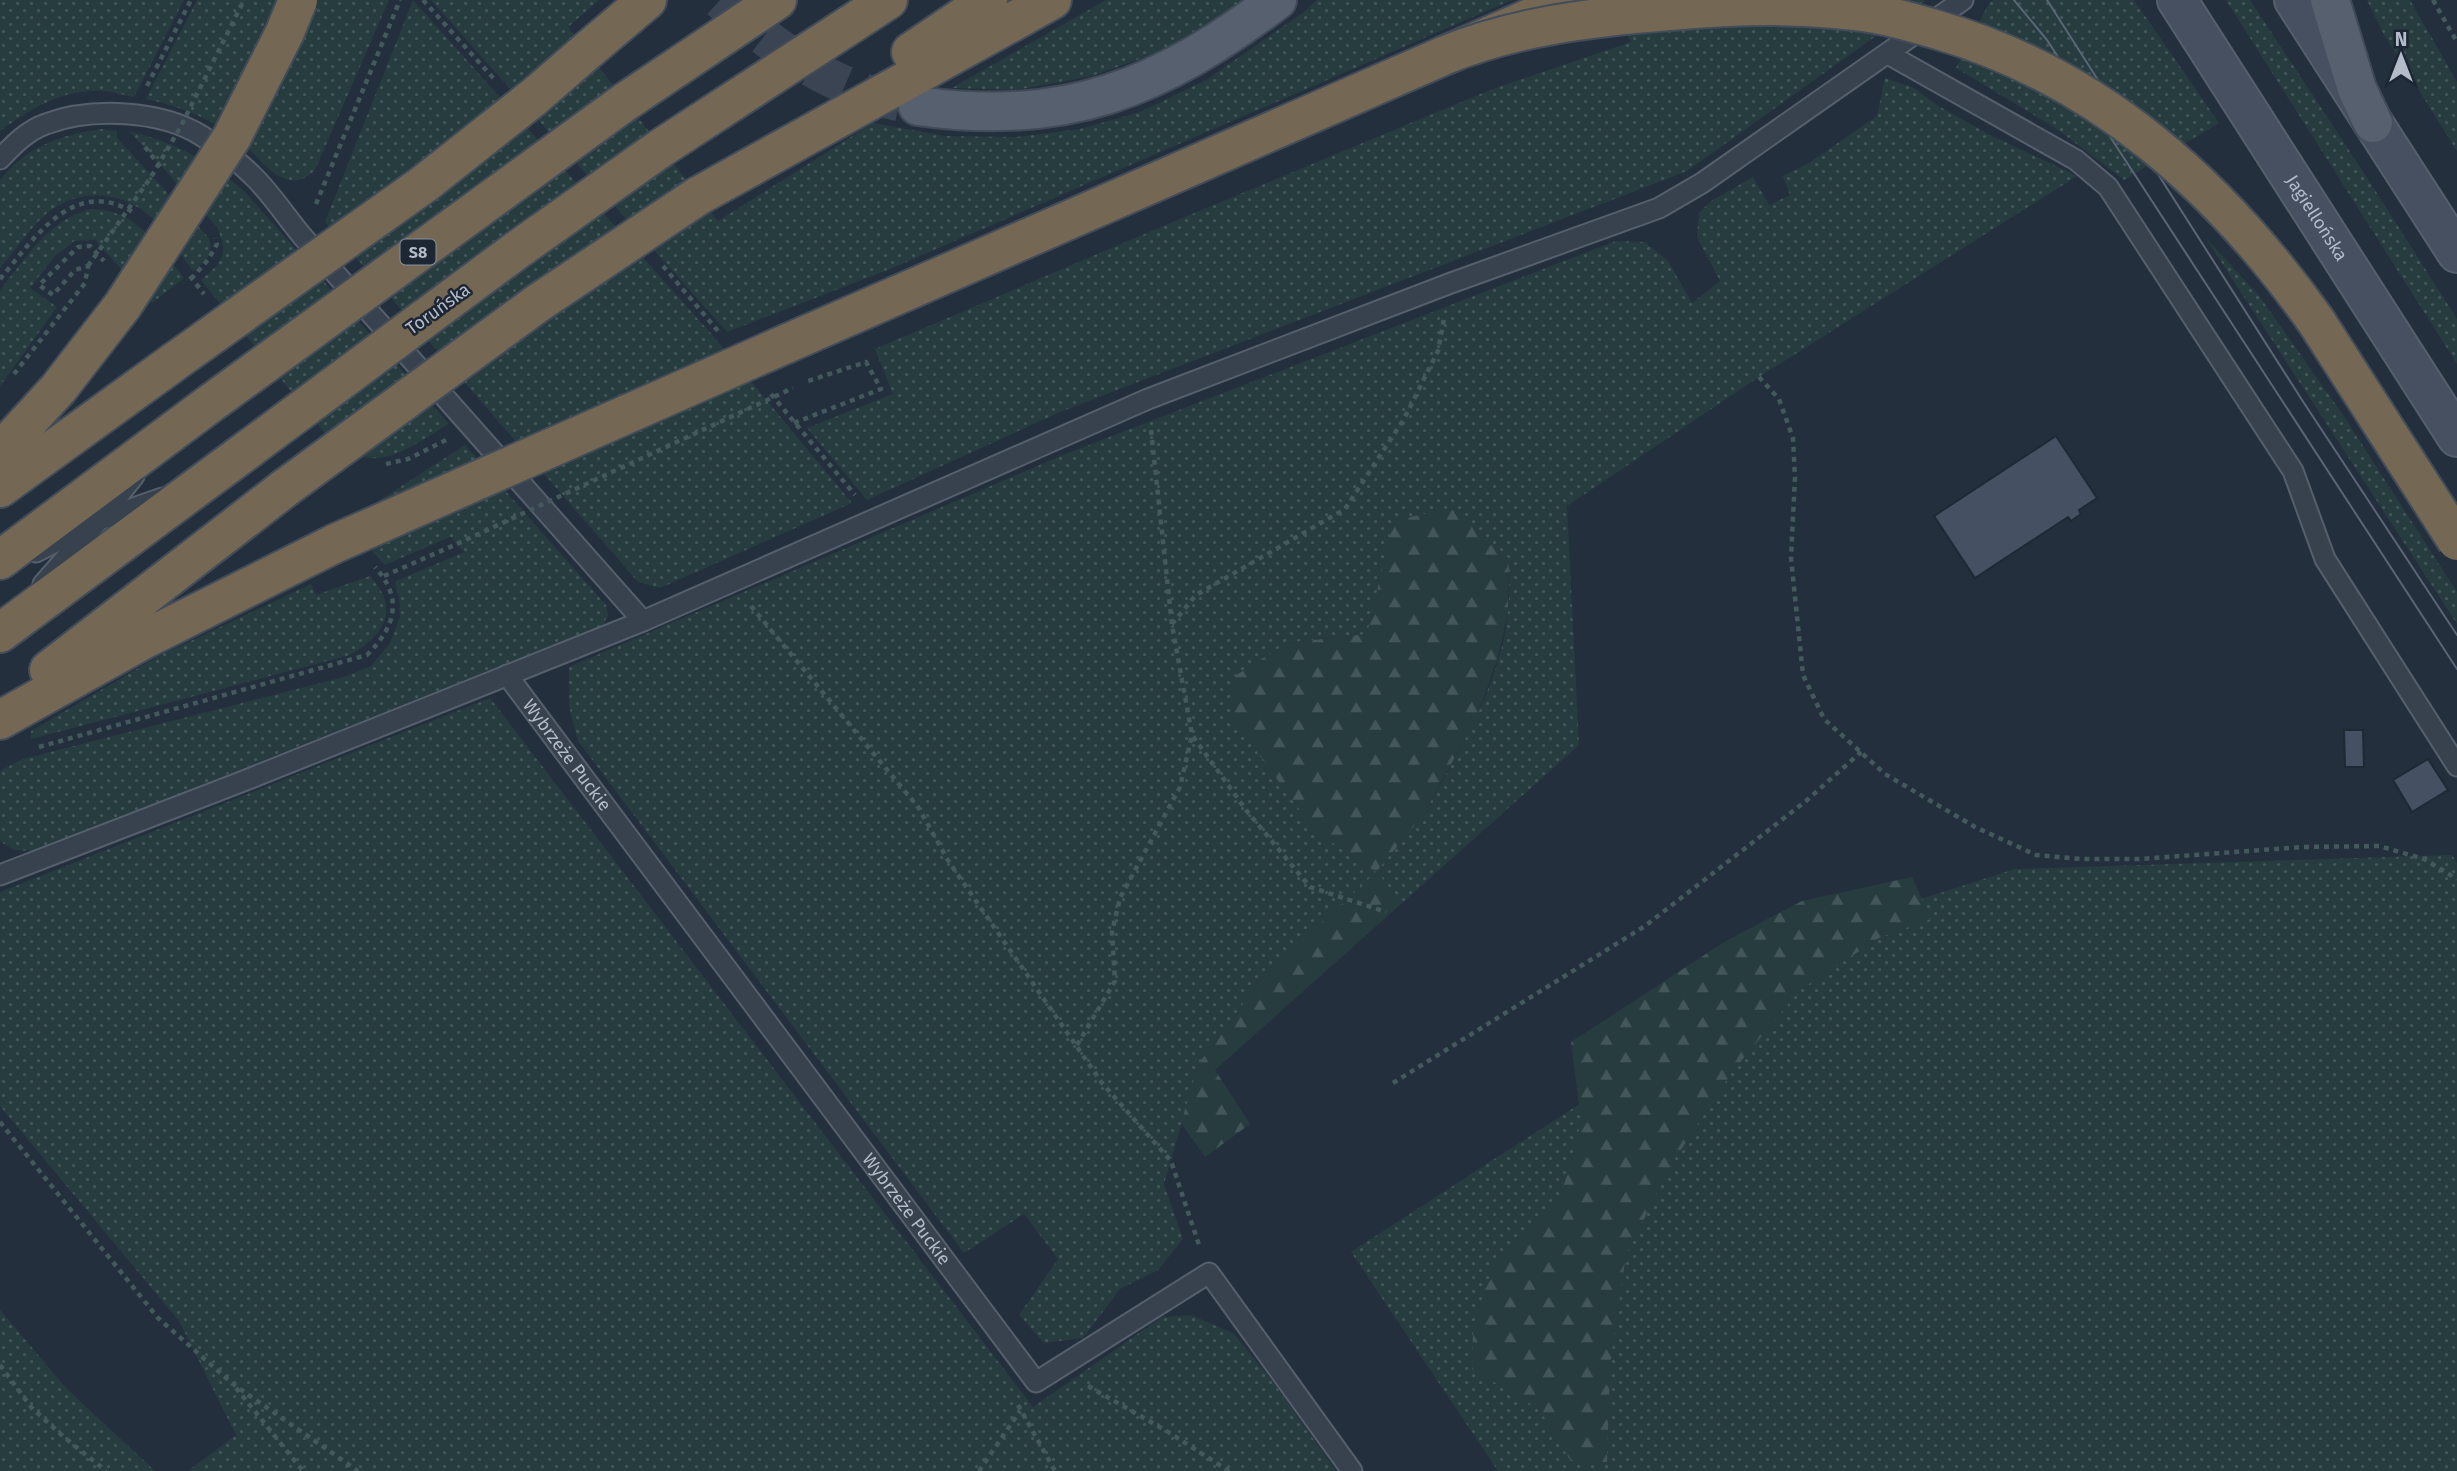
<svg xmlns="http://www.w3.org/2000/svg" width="2457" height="1471" viewBox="0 0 2457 1471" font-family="'Fira Sans',sans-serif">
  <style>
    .grass { fill: url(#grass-dots); fill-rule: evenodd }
    .forest { fill: url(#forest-firs) }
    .building { fill: #455162; stroke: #1f2835; stroke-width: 2 }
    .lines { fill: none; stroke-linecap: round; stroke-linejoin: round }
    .primary-tunnel { stroke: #3a4453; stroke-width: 38; stroke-dasharray: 38 19; stroke-linecap: butt }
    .lane-casing { stroke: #565f6c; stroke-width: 23 }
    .secondary-casing { stroke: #565f6c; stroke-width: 42 }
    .primary-casing { stroke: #414a57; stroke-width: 42 }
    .highway-casing { stroke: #434c59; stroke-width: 42 }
    .path { stroke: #44595c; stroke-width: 4.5; stroke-dasharray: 5 5; stroke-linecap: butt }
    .lane { stroke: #38414e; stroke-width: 19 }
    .secondary { stroke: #465061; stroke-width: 38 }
    .primary { stroke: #56606e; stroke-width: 38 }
    .highway { stroke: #746855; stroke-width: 38 }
    .tram { stroke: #5a6575; stroke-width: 2 }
    .highway-bridge-casing { stroke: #434c59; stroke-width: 42; stroke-linecap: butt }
    .path-bridge { stroke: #44595c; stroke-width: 4.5; stroke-dasharray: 5 5; stroke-linecap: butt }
    .highway-bridge { stroke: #746855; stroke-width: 38 }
    .labels { text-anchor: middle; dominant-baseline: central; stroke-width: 5; stroke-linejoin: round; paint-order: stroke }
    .shield { fill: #1d2633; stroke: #878f9c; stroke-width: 2 }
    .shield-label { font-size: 16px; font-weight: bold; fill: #b4bcc9 }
    .street-label { font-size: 18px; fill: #b4bcc9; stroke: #1d2633 }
  </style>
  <defs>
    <pattern id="grass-dots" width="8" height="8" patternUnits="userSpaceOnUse" patternTransform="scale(1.75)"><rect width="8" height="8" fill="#263c3f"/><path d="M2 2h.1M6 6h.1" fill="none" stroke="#435659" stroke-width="1.8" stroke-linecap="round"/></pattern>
    <pattern id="forest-firs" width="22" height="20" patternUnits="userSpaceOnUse" patternTransform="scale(1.75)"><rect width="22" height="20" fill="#263c3f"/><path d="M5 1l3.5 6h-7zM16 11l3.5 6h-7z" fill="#435659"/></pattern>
  </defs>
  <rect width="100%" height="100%" fill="#242f3e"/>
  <path class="grass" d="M0,0H184L134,97C122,95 108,90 95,91C59,91 29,110 0,131Z
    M197,0H389L315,170C307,178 297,183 286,179C269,174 257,155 244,144C217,121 180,106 146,99Z
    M413,0L714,337L852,503L660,588L638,582L325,222Z
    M431,0H599L568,27L718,221L873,123L945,136L1015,137L1080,129L1140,112L1206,80L1304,12L1317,0H1512L890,269L727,332Z
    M1106,0H1244L1162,51L1092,76L1016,90L952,88Z
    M1610,0H1926L1687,171L1060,412L867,500L807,428L893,394L875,349L1156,229L1490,90L1631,42Z
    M1993,0H2134L2219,123L2124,180L2057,129L1956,68L1989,3Z
    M2226,0H2250L2366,176L2457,319V364Z
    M2367,0H2410L2457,82V151L2383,33Z
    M1885,78L1914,88L1937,105L1988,134L2077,176L1759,377L1567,506L1579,745L1401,904L1377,872L1264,976L1199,1063L1164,1184L1183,1239L1158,1270L1120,1289L1083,1338L1044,1343L1019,1315L1058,1259L1024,1214L964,1253L578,741L569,706V667L1063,455L1616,241L1645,242L1668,261L1692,303L1720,281L1697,237L1699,213L1711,201L1753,177L1769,205L1790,195L1783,176L1809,163L1877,116ZM1509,558C1509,576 1510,594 1508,612C1502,681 1457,755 1423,815L1286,643L1367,634Z
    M101,129L117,131V138L208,237C216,253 205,261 193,271C180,254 169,234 153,219C122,189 73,187 42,218C26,233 14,252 0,268V180C26,147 60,135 101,129Z
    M129,131C174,142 212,162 246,193L449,424C406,449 377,477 331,441L201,280C223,261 229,256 217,227Z
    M91,209C136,209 158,246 184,278L152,303L95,240L74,241L54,257L30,288L57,307L0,386V290C26,258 49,219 91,209Z
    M2205,237L2260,297L2343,415L2457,592V624Z
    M465,445L606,605L608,615L603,625L35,851L13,850L0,841V771L23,759L344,677L371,666L390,643L400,617L399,597L395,584L396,581L464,552L450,537L385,565L346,522Z
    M370,576C401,610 384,635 350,655L31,739V731L159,656L311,584L316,595Z
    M490,698L1033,1407L1162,1317L1191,1315L1233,1333L1271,1379L1336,1471H188L236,1435L179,1321L0,1106V892Z
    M2452,855L2457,863V1471H1498L1351,1252L1871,915L2015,869Z
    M0,1310L67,1389L155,1471H0Z"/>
  <path class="forest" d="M1450,508L1509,558L1508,613L1497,661L1475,721L1423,815L1377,871L1401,904L1215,1070L1250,1124L1205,1157L1181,1123L1199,1063L1264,976L1376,872L1315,831L1233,719L1230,679L1287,643L1367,634L1393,521Z
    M1912,877L1931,919L1879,938L1800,990L1732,1072L1671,1165L1626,1255L1610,1365L1607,1462L1570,1460L1539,1409L1472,1369L1473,1333L1485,1289L1500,1253L1558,1203L1573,1157L1581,1121L1571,1042L1726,941L1802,901Z"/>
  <path class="building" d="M2056,436L2097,498L2079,510L2081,514L2071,521L2068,517L1975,578L1934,516Z
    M2344,730H2363L2364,767H2345Z
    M2428,759L2448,790L2412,812L2393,780Z"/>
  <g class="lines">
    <path class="primary-tunnel" d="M720,0C772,47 832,89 902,103"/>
    <g class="lane-casing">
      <g id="lane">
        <path d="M1888,54L2076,160L2108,187L2293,471L2325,559L2457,766"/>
        <path d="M0,159C13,145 28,130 46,124C91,107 161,110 202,136C219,147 238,161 252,175C271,193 286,217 303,237L643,621"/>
        <path d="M36,552L99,520L162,498"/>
        <path d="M43,584L99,520L134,476"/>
        <path id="s1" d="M507,675L1036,1382L1209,1273L1352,1471"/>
        <path d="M0,875L246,780L643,621L1148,399L1451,283L1659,208L1702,183L1963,0"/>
      </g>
    </g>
    <g class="secondary-casing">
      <g id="secondary">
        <path id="s2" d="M2177,0L2457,437"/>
        <path d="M2294,0L2457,253"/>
      </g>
    </g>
    <g class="primary-casing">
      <path id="primary" d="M2330,0L2357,89L2373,123
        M918,106C1066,127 1160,88 1277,0"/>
    </g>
    <g class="highway-casing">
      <path id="highway" d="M587,51L647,0
        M911,52L988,0
        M625,102L777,0
        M661,148L888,0
        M698,196L1052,0
        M788,343L1571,0
        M0,452L58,389L123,305
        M0,488L174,362
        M0,560L211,403
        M0,633L250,448
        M49,670L285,488
        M0,720L145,639L336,543"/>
    </g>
    <path class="path" d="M423,0L495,80
      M2433,0L2457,42
      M147,86L191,0
      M145,147L163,170
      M316,204L400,0
      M663,266L718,331
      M190,276L204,294
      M0,279C35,238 74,174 136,214
      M191,279L208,260L217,244L215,238
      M14,374L85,283L88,266L75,270L53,295L39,285L78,247L90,246L104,261
      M1759,377L1779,399L1793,438L1795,477L1791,558L1803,675L1824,719L1885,774L1975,827L2036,855L2081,859H2140L2303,847L2379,846L2424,859L2457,879
      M771,394L855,495
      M794,423L881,389L866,362L808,381
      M1151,430L1172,625L1192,735L1246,810L1310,887L1386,912
      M386,464L408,459L446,440
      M384,576L457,544
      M751,606L918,807L949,862L1102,1083L1171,1161L1199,1245
      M1172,624L1196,595L1345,509L1404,419L1438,351L1444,319
      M39,747L367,655C395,627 404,599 375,567
      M1077,1045L1115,981L1112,932L1120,898L1180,787L1192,735
      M1393,1083L1645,926L1806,801L1861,752
      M0,1122L158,1318L233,1384L358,1471
      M0,1365L31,1407L65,1438L106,1471
      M1088,1386L1165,1430L1229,1471
      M236,1388L303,1471
      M1018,1405L1055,1471
      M979,1471L1020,1411"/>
    <use href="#lane" class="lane"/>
    <use href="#secondary" class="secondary"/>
    <use href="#primary" class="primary"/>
    <use href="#highway" class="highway"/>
    <path class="tram" d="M2014,0L2047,40L2457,669
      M2047,0L2302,400L2457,635"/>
    <g class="highway-bridge-casing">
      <path id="highway-bridge" d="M1443,56C1516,26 1593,17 1670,11C1739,5 1808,3 1876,14C1897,18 1918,24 1938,30C2099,77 2220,186 2316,321L2457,541
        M123,305L232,137L285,32L298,0
        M174,362L424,184L534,97L587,51
        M211,403L625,102
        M250,448L517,250L661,148
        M285,488L538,303L698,196
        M336,543L788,343"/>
    </g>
    <path class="path-bridge" d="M88,266L151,177L180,128L244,0
      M457,544L793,388"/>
    <use href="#highway-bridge" class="highway-bridge"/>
  </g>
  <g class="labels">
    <rect class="shield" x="400.5" y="239.5" width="35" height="25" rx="5"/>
    <g class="shield-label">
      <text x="418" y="252">S8</text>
    </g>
    <g class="street-label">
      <text stroke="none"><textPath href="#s2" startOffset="259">Jagiellońska</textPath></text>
      <text transform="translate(438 309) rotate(-36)">Toruńska</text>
      <text stroke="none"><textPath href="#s1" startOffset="100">Wybrzeże Puckie</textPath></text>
      <text stroke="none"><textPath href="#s1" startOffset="667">Wybrzeże Puckie</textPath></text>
    </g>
  </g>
  <g transform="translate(2401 56)" stroke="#1d2633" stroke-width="5" paint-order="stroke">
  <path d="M0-5L12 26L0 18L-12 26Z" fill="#b4bcc9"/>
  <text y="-10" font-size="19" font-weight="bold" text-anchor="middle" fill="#b4bcc9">N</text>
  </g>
</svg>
